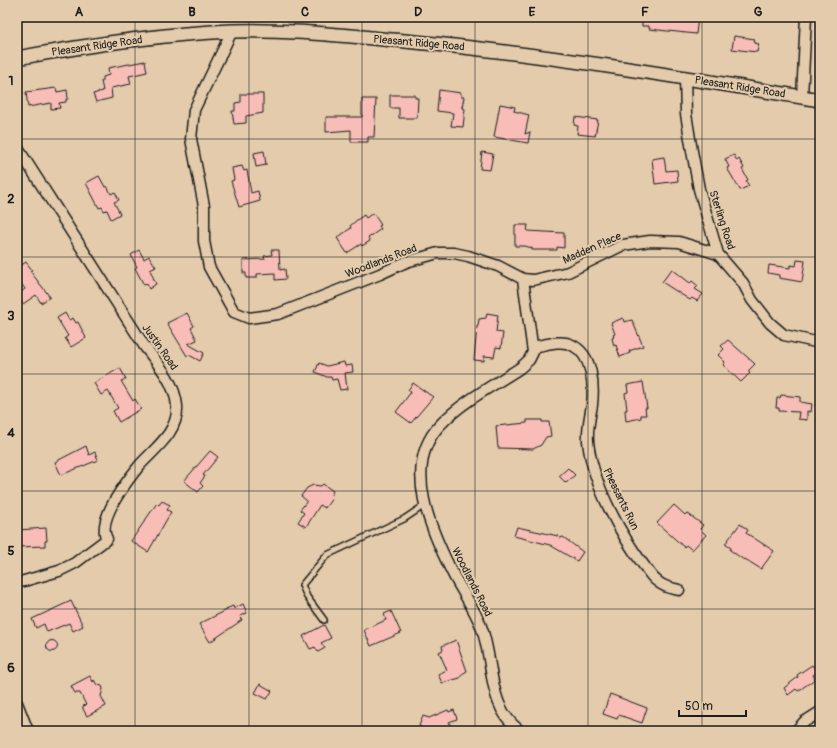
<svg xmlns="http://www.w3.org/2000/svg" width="837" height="748" viewBox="0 0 837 748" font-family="Pangolin,sans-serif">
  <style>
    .building { fill: #f9bdb8; stroke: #1c1c1c }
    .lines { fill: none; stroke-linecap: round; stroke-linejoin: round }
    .service-casing { stroke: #1c1c1c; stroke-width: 8 }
    .minor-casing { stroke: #1c1c1c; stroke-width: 13 }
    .tertiary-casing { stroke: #1c1c1c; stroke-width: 16 }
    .service { stroke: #e3cbab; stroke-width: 5 }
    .minor { stroke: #e3cbab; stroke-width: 10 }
    .tertiary { stroke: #e3cbab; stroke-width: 13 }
    .grid { fill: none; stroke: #1c1c1c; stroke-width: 1; stroke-opacity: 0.55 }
    .labels { text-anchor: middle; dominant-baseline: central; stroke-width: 4; stroke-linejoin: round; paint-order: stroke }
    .street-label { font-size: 11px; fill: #1c1c1c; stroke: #e3cbab }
    .neatline { fill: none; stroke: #1c1c1c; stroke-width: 1.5 }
    .grid-label { font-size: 13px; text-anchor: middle; font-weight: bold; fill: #1c1c1c }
  </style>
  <rect width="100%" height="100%" fill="#e3cbab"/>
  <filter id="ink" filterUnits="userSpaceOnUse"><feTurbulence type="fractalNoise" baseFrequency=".025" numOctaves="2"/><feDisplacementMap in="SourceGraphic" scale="8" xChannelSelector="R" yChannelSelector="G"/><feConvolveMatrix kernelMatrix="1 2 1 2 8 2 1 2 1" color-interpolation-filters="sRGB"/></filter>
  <g filter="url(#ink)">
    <path class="building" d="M642,17H698L696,34L649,29V26H642Z
      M734,36L755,39L754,43L759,44L757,52L732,49Z
      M145,61L147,72L129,76L131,84L111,88L112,98L96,102L93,94L103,91L101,81H103V77L109,75L108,68Z
      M56,88L57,92L67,90L68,99H66V102L59,103L60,108L51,109V103L28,107L26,92Z
      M439,90L461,93V97H464L462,108L465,109L463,127L451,126L453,113L437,111Z
      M241,94H263V113L246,116V123L234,124L232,111H235V103L241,102Z
      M390,95H415V98H418L417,118H399V108H390Z
      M362,99H376L374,137H368V142H351V130L326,132V117H362Z
      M500,104L515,107L514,111L529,115L525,134L530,132L528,143L494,137Z
      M575,117L598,120L595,136L577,134L578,126L574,125Z
      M264,151L266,165L256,167L254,153Z
      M482,152L493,154L490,170L480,169Z
      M734,155L737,161L739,159L744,168L742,169L748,180L746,181L749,186L740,190L727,168L729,167L725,159Z
      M664,157L666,171L677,170L678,181L655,184L652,159Z
      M242,166L244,171L247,170L251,193L258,191L260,201L239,207L231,181L234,180L232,168Z
      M99,176L105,187L107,186L111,194L115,192L119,200L114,202L120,214L111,219L107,210L104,211L102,207L99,208L86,183Z
      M373,213L381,225L379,226L381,229L368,238L370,241L362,246L361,244L347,253L337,238L351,228L350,226L357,220L364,215L366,218Z
      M515,225H528L527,231L564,233V248L557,247V250H532V248L525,246H515Z
      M139,250L144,259L149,256L156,267L150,270L156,284L149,289L147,284L144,285L135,268L137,267L131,255Z
      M271,250H279L280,270L285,269L286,279L275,280V273L257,274V278H246V273H243V260L265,259L264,256L272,255Z
      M797,260L805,261L802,282L779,278V275L768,273L769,265L790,268V265L796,266Z
      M26,262L32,270L30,271L50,297L41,303L36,295L23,304L17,295L25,289L17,277V268Z
      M672,269L690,283L692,281L698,286L695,289L703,294L697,301L692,298L690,300L662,282Z
      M65,313L69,320L73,318L76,323L78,322L86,338L71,347L65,338L68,336L57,318Z
      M187,313L194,326L191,328L197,340L188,344L204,353L200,361L189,355L187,356L167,323Z
      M487,313L498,315L496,332L503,333L501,348L496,347L494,357L484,356V361L474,360L477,326H478L479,319L486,318Z
      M623,318L624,322L632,320L643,346L629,351L630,353L620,357L616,345L614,346L612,338L614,337L613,335L615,334L611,323Z
      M728,340L755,364L748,371L750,373L741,382L723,365L725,362L718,355L724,349L721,346Z
      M344,362L345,366L352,365L353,372L345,373L347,389L340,390L337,379L332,380L331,377H327L315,372L319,363L327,366Z
      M120,368L126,379L121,381L133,401L135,399L141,409L119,422L113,411L118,408L108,391L101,395L94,383Z
      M643,382L647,408H645L646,415H641V418L626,421L625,410H627L625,393L628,392L627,385Z
      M413,383L433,397L411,423L396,412L411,392L408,390Z
      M781,395L800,397V402L812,404L811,412L807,411V420L798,419L799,412L779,411V408H776L777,398H780Z
      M527,420H542V422H549L551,436L546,437L541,445L533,449L498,448L496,426L527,423Z
      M86,446L89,455L95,452L98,460L61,475L55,462Z
      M210,451L218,457L203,475L205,476L200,483L203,486L198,492L184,481Z
      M568,468L575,475L566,483L559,476Z
      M323,484L333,491L331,495L333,497L325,508L320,505L306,527L298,522L304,513L300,510L307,501L301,496L307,488L313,485L321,486Z
      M162,501L170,505L167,510L171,512L148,552L131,541L157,503L159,505Z
      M674,505L685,515L687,513L703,525L700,529L706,535L692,550L686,545L684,547L657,523Z
      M740,524L748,530L746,533L774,551L761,569L745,559L744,560L730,550L731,548L725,544Z
      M517,527L558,536L560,538L563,537L583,552L577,561L550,545L514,536Z
      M46,528L47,541H45V546L17,547L18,530Z
      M71,601L83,626L73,631L69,623L47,632L44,624L36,628L32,619Z
      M243,604L247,613L240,616L242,620L210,642L199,624L227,610L226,609L233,606L234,609Z
      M391,611L401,633L371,646L364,630L386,620L384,614Z
      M324,625L331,638L321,643L325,648L318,652L315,647L310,649L303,636Z
      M456,640L467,671L462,674L460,678L442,683L438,674L447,670L439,652L443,650L442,646Z
      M46.5 646a5.5 5.5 0 1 1 11 0a5.5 5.5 0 1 1-11 0Z
      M812,665L817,672L813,675L815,679L798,691L796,689L788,695L784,688L798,677L797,675Z
      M90,676L93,682L94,680L97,685L102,686L103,689L101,696L106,706L87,716L83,709V706L86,705L80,693H75L71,686Z
      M260,684L272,691L267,699L255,693Z
      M610,694L647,708L642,723L619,715L617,719L603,714Z
      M448,710L449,712L454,710L457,719L449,722L453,731H428L419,726L423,716L429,718Z"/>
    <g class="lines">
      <g class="service-casing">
        <path id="service" d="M324,620L307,597L302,585L327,555L404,519L425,505"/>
      </g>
      <g class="minor-casing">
        <path id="minor" d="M232,31L194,110L191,139L204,206V241L209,267L234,312L249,318L278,314L380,274L406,262L438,253H454L468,256L498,266L523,279L533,280L568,272L623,245L650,241L679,242L718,254
          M685,78L686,114L692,151L699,189L718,254L743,283L752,300L770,323L784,335L820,343
          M802,97L806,17
          M17,147L145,347C159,365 175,383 177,406C179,432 154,449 139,466C127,481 96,520 107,539L75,563L59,571L17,583
          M533,347C545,345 561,339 572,345C593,355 594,385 592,405C590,417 587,429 588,441C592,483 620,534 645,567C649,572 652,578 657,581C663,587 671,588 679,590
          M17,703L28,731
          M520,731C486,705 495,663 481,626C474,608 463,593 454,576C432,533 400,465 441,424C463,401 494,385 520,368L529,360L533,352L523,279
          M796,731L804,722L820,712"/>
      </g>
      <g class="tertiary-casing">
        <path id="tertiary" d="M17,58C88,45 159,34 231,31C289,29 347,36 405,41C544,54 682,77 820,100"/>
      </g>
      <use href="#service" class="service"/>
      <use href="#minor" class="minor"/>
      <use href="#tertiary" class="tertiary"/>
    </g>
  </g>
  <path class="grid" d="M135,17V731M249,17V731M362,17V731M475,17V731M588,17V731M702,17V731M17,139H820M17,257H820M17,374H820M17,491H820M17,609H820"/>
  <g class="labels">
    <g class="street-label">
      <text transform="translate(419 43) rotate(5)">Pleasant Ridge Road</text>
      <text transform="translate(97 46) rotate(-8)">Pleasant Ridge Road</text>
      <text transform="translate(740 87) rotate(9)">Pleasant Ridge Road</text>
      <text transform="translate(722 220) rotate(72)">Sterling Road</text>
      <text transform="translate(592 248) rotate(-24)">Madden Place</text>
      <text transform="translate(381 261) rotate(-21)">Woodlands Road</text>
      <text transform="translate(160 347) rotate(55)">Justin Road</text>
      <text transform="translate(621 499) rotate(64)">Pheasants Run</text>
      <text transform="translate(472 582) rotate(63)">Woodlands Road</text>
    </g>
  </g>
  <rect width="837" height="748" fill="none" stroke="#e3cbab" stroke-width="44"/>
  <path d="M679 710v6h67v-6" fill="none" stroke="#1c1c1c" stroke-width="2"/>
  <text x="685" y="710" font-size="12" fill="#1c1c1c" stroke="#e3cbab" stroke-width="3" paint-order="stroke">50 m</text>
  <rect x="22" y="22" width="793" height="704" class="neatline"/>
  <g class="grid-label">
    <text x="79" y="16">A</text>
    <text x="192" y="16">B</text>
    <text x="305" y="16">C</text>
    <text x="418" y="16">D</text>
    <text x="532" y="16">E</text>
    <text x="645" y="16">F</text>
    <text x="758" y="16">G</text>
    <text x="11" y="85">1</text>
    <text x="11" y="203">2</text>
    <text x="11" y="320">3</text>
    <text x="11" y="437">4</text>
    <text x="11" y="555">5</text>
    <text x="11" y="672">6</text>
  </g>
</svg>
